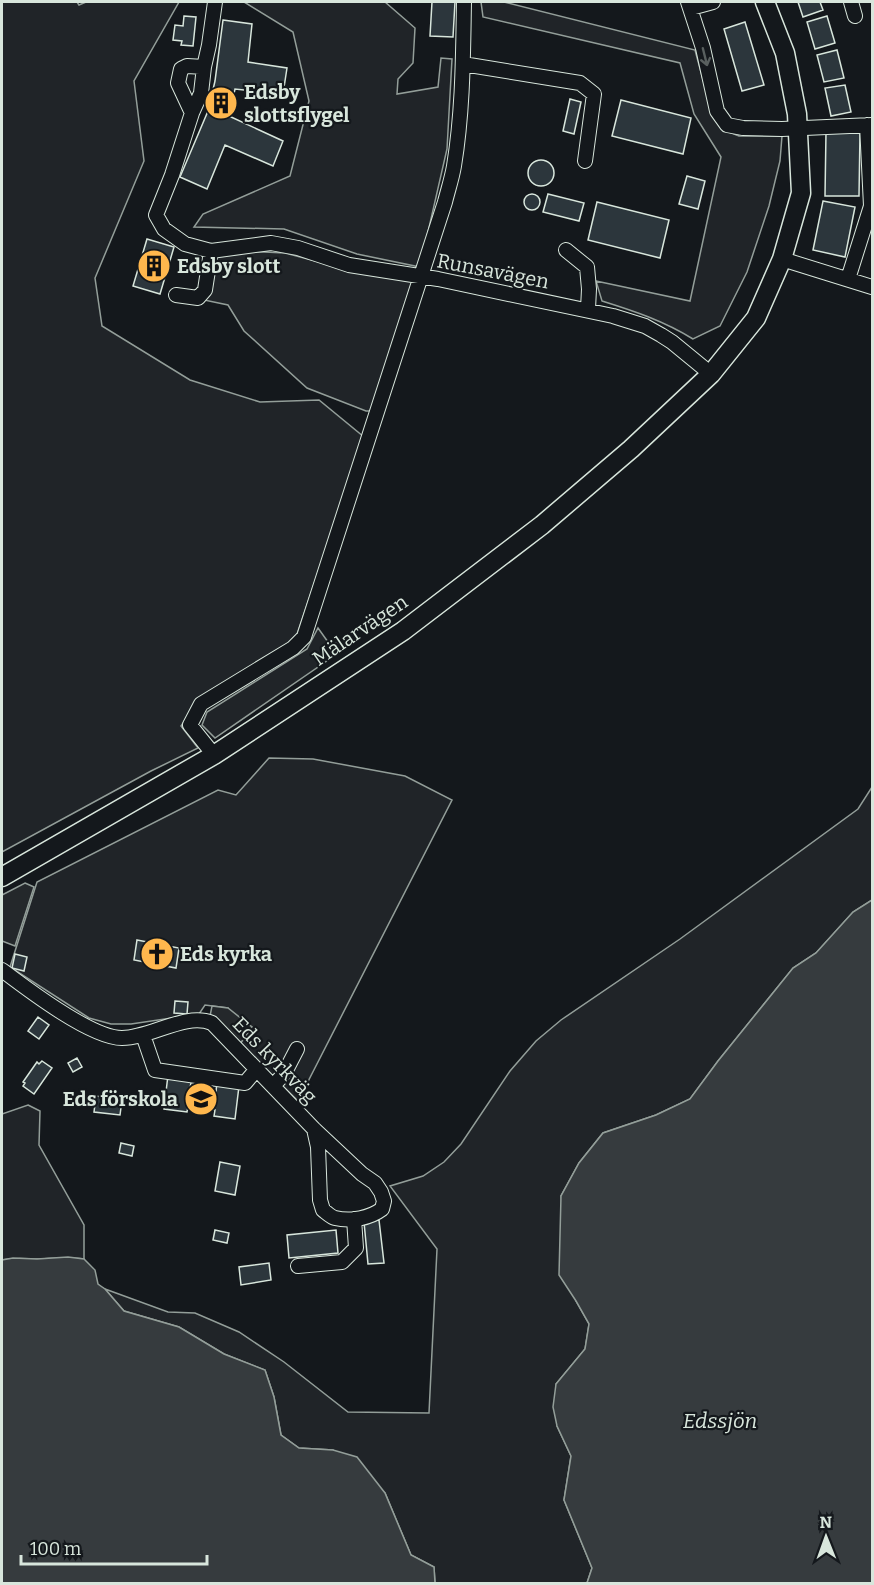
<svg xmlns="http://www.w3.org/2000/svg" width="874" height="1585" viewBox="0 0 874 1585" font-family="Bitter,serif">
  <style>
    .green { fill: #202428; stroke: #939e99; stroke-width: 1.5 }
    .parking { fill: #24282b; stroke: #939e99; stroke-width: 1.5 }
    .water { fill: #363b3e; stroke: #939e99; stroke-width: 1.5 }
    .building { fill: #2c363c; stroke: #d8e6dc; stroke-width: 1.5 }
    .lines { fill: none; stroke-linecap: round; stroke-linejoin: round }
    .minor-casing { stroke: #d8e6dc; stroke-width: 16 }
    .major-casing { stroke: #d8e6dc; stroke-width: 21 }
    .minor { stroke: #14181c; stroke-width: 14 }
    .major { stroke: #14181c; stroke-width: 18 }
    .oneway { stroke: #59605f }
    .labels { text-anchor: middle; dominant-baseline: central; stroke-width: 4.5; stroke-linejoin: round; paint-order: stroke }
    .poi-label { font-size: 20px; font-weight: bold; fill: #d8e6dc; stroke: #14181c; text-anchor: start }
    .street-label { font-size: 20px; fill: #d8e6dc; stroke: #14181c }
    .water-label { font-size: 21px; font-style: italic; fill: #d8e6dc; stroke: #14181c }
  </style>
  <rect width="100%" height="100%" fill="#14181c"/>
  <path class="green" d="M2,2H77L79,5L86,2H179L134,81L144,161L95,278L102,326L190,380L260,402L319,400L364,437L295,640L197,702L181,726L198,748L151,771L2,852Z
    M244,2H385L415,28L413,63L398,79L397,94L438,87L441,58L452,59L447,149L420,267L357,254L284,229L194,227L203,214L290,176L309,101L293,32Z
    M481,2H504L695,50L713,117L724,130L739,136H782L780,161L769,206L747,272L720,326L693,339C664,321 634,311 602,301L596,281L690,301L721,157L694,114L680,63L483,17Z
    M243,251L285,253L342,268L396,276L416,282L372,411H366L307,388L244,331L228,305L204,300L215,257Z
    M318,628L328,642L350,645L215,738L202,725L207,712L307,649Z
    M269,758L313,759L405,776L452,800L298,1101L240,1044L228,1008L205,1005L199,1014L131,1024H111L89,1018L10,967L37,882L218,790L236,795Z
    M872,787V900L853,912L816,953L793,968L718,1061L690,1099L656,1115L603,1133L579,1163L561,1196L576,1301L589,1324L585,1349L556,1384L557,1426L571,1456L564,1500L592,1568L587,1583H435L434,1567L411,1555L385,1493L333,1450L299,1448L281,1435L274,1397L265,1370L224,1354L179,1327L124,1311L105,1289L168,1312L195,1313L239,1332L284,1362L348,1412L429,1413L437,1249L390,1186L423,1176L444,1162L461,1144L510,1071L536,1041L561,1020L680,939L858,809Z
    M28,1105L40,1111L39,1145L84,1225V1259C69,1257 55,1258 40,1259C27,1259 15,1257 2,1260V1114Z"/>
  <path class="parking" d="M25,883L34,887L15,946L2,941V895Z
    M212,1006L228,1008L252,1027L240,1044L210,1016Z"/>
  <path class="water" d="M872,900V1583H587L592,1568L564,1500L571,1456L557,1426L553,1407L556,1384L585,1349L589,1324L576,1301L559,1275L561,1196L579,1163L603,1133L656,1115L690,1099L718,1061L793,968L816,953L853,912Z
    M68,1257L84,1259L95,1270L98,1284L105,1289L124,1311L179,1327L224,1354L265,1370L274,1397L281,1435L299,1448L333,1450L357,1457L385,1493L411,1555L434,1567L435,1583H2V1260L13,1258L37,1259Z"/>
  <path class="building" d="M432,2H455L453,37L430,36Z
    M798,2H820L823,10L803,17Z
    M184,16L196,17L193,46L181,45L182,41L173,40L175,25L183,26Z
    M827,16L835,43L815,49L807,22Z
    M223,20L252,24L248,62L287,68L283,94L235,89L229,116L283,141L273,166L225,145L207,189L180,177L208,111L215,81Z
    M745,22L764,85L742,91L724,29Z
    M837,50L844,78L824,82L817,55Z
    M845,85L851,112L831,116L825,88Z
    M570,99L581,102L574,134L563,131Z
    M621,100L691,118L683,154L612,136Z
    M826,132L860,133L859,196H825Z
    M528 173a13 13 0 1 1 26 0a13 13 0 1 1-26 0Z
    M687,176L705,181L698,209L679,204Z
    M548,194L584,203L579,221L543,212Z
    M524 202a8 8 0 1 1 16 0a8 8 0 1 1-16 0Z
    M823,201L855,207L845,257L813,250Z
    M597,202L669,220L660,258L588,240Z
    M147,239L174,247L160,294L133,286Z
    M137,940L179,948L176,968L134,960Z
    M15,954L27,957L24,971L12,968Z
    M175,1001L188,1002L187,1014L174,1013Z
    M38,1017L49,1025L39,1039L28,1031Z
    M77,1058L82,1067L73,1072L68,1063Z
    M42,1061L52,1068L34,1094L23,1086L25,1083L23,1082L37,1062L39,1064Z
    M168,1075L192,1078L190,1088L216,1092L217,1082L239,1086L235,1119L214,1116L215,1110L188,1106L187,1112L164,1109Z
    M96,1096L122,1100L120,1115L94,1112Z
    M121,1143L134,1146L132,1156L119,1153Z
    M220,1162L240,1166L235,1195L215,1191Z
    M379,1220L384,1263L368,1264L364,1222Z
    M215,1230L229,1233L227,1243L213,1240Z
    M336,1230L338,1253L289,1258L287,1235Z
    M269,1263L271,1280L241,1285L239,1267Z"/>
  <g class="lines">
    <g class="minor-casing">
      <path id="minor" d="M688,2L703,48L717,111L727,125L743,128L782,129L872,125
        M851,2L855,16
        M691,8L713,2
        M463,64L580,83L594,94L585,161
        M204,67L209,45L215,2
        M192,113L178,83L181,69L187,66L204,67L201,93L192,113L172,175L156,215L164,229L185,244L211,251L271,243L298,248L349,265L438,279L613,316L645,326L661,335L672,342L711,374
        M566,250L587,267L589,289L588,309
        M782,259L872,287
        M848,279L871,206L867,125
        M176,295L198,298L205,290L211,251
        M214,755L190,725L201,704L293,648L304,637L445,202C448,190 452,178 454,166C463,111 463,56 464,2
        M2,970C27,989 91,1038 122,1038C151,1038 185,1012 212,1023L314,1129L362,1174L375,1183L381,1192L384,1201L382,1209C370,1218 351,1222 335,1218C331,1217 326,1212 323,1210L320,1200L318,1147L314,1129
        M143,1035L155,1070L245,1083L256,1070
        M273,1086L284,1074L297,1049
        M298,1266L342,1262L356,1248L354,1219"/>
    </g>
    <g class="major-casing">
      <path id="major" d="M2,877L214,755L403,631L542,525L631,449L711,374L756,318L782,259L801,193L797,114L785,53L765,2"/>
    </g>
    <use href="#minor" class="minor"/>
    <use href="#major" class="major"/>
  </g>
  <defs><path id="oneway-shaft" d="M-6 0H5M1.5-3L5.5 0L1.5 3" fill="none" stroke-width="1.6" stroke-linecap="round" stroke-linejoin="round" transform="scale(1.5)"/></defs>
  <use class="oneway" href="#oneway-shaft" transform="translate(705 57) rotate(76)"/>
  <defs>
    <g id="building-disc" transform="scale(1.725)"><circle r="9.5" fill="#ffb74d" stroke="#14181c"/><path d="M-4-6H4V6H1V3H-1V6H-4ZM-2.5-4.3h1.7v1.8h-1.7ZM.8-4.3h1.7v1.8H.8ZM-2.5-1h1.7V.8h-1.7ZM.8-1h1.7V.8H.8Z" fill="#111"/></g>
    <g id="church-disc" transform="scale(1.725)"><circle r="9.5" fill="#ffb74d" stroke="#14181c"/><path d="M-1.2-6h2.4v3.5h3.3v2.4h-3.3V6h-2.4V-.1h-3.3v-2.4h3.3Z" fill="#111"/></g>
    <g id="school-disc" transform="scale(1.725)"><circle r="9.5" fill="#ffb74d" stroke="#14181c"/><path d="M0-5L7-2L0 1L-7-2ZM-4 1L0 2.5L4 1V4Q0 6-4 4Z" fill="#111"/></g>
  </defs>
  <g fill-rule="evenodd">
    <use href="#building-disc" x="221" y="103"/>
    <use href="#building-disc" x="154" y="266"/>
    <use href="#church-disc" x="157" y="954"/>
    <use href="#school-disc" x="201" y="1099"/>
  </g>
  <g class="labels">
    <g class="poi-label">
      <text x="244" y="92">Edsby<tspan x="244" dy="23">slottsflygel</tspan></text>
      <text x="177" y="266">Edsby slott</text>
      <text x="180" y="954">Eds kyrka</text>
      <text x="178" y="1099" text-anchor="end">Eds förskola</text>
    </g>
    <g class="street-label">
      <text transform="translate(493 271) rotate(11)">Runsavägen</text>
      <text transform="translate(360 630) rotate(-34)">Mälarvägen</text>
      <text transform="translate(275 1060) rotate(46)">Eds kyrkväg</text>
    </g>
    <g class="water-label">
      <text x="720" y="1421">Edssjön</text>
    </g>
  </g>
  <rect width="874" height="1585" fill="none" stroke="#d8e6dc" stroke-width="6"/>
  <g transform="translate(826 1537) rotate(359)" stroke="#14181c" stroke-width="4.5" paint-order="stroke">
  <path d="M0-4.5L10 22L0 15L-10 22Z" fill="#d8e6dc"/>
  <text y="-9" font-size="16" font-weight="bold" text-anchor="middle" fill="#d8e6dc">N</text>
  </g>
  <path d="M21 1555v9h186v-9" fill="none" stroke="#d8e6dc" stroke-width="3"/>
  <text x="30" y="1555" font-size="18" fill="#d8e6dc" stroke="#14181c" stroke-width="4.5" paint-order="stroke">100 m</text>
</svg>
